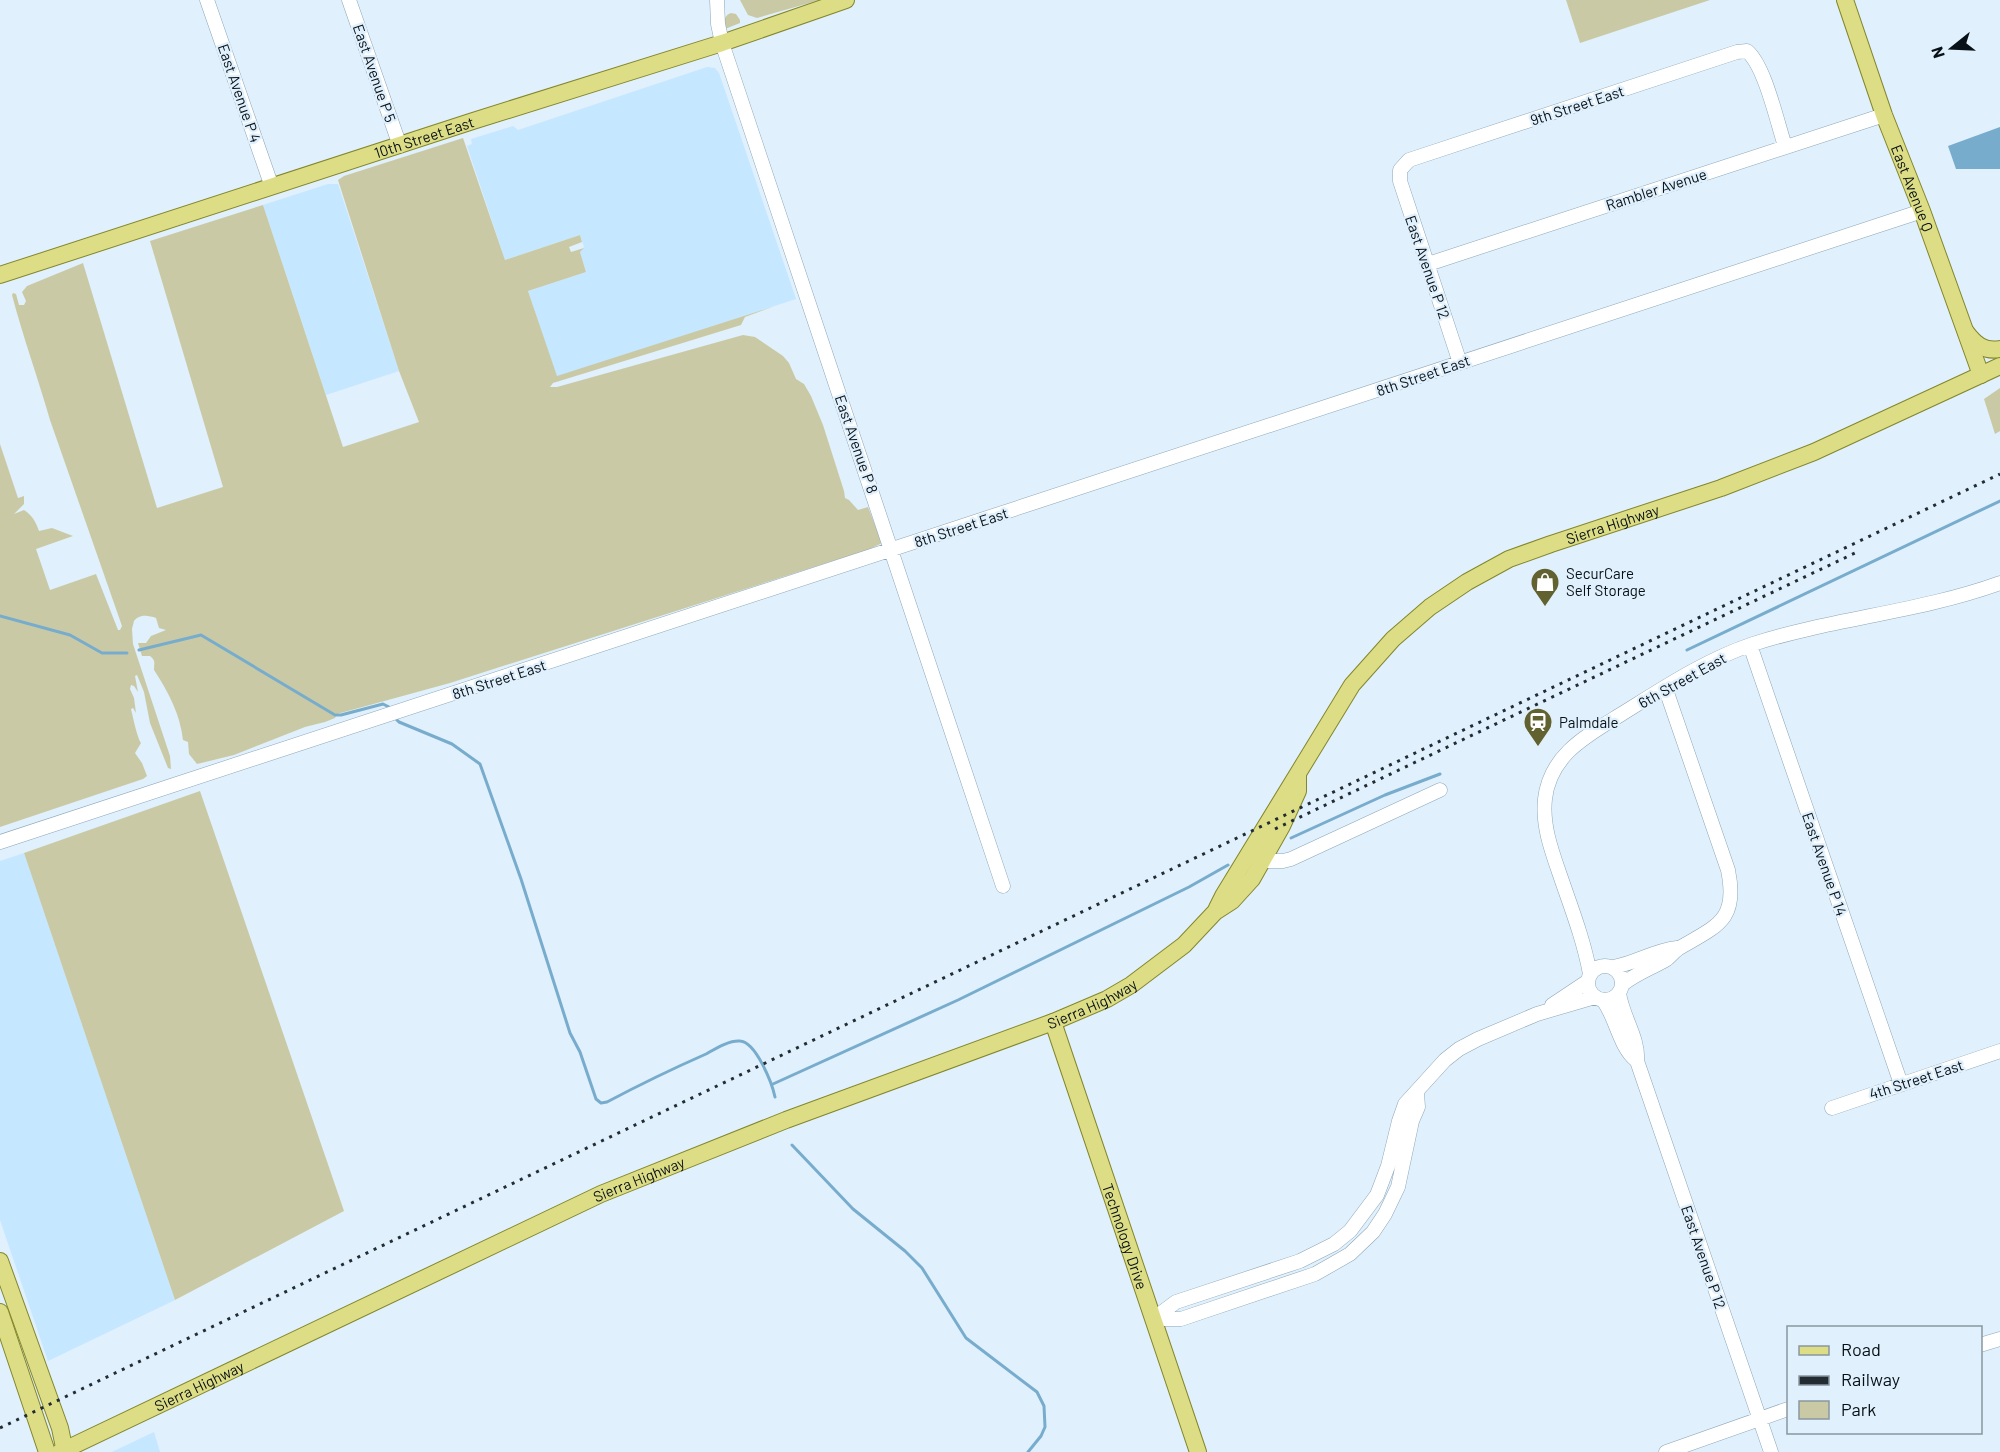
<svg xmlns="http://www.w3.org/2000/svg" width="2000" height="1452" viewBox="0 0 2000 1452" font-family="Barlow,sans-serif">
  <style>
    .built { fill: #c5e7ff }
    .green { fill: #c9caa5 }
    .water { fill: #78accd }
    .lines { fill: none; stroke-linecap: round; stroke-linejoin: round }
    .stream { stroke: #78accd; stroke-width: 3 }
    .minor-casing { stroke: #8ca6b8; stroke-width: 15 }
    .major-casing { stroke: #83862b; stroke-width: 18 }
    .minor { stroke: #fff; stroke-width: 14 }
    .major { stroke: #dddd86; stroke-width: 16 }
    .rail { stroke: #222c32; stroke-width: 3; stroke-dasharray: 3 6; stroke-linecap: butt }
    .labels { text-anchor: middle; dominant-baseline: central; stroke-width: 4.5; stroke-linejoin: round; paint-order: stroke }
    .street-label { font-size: 15px; fill: #071016; stroke: #e0f0fc }
    .poi-label { font-size: 15px; fill: #071016; stroke: #e0f0fc; text-anchor: start }
  </style>
  <rect width="100%" height="100%" fill="#e0f0fc"/>
  <path class="built" d="M707,67L715,68L719,73L796,299L557,377L528,291L586,272L580,252L584,247L580,235L505,260L467,146L472,144L471,139L513,126L518,130Z
    M328,184H338L399,371L326,395L263,205Z
    M24,853L175,1300L48,1361L0,1220V861Z
    M154,1432L160,1452H112Z"/>
  <path class="green" d="M740,0H820L757,18L748,15Z
    M1566,0H1710L1580,43Z
    M731,13L736,14L740,20V23L725,29C723,23 724,15 731,13Z
    M463,138L505,260L580,235L582,242L569,247L571,252L584,248L580,252L586,272L528,291L557,376L775,306L745,317L741,325L553,383L550,387H557L743,335L755,337L783,356L789,363L796,379L804,384L811,396L823,425L844,491L845,498L849,500L858,510L868,507L882,543L850,559H839L450,683L337,714L335,718L325,722L305,727L234,755L197,764L189,754L188,742L183,740C180,714 169,693 154,670C154,662 156,661 150,656H142L138,643H146L151,636L166,630L159,628L156,618C148,615 139,614 134,621L132,629L133,644L170,756L171,769L168,768L150,723L144,692L137,675L135,676L138,692L134,686L131,685L130,689L134,698L136,713L133,708L131,709C133,717 137,737 141,743L135,753L142,763L147,776L143,779L0,827V444L18,498L24,496V504L14,514L24,510C32,515 36,522 39,531L52,528L73,536L36,549L50,590L96,574L118,630H120L122,626L50,420C38,378 23,337 12,295L13,293L16,294L19,305H24L26,301L22,292L27,286L83,263L157,508L223,487L150,241L263,205L343,447L419,422L399,371L338,180L344,176Z
    M2000,388V431L1995,434L1984,399Z
    M200,791L344,1211L175,1300L24,853Z"/>
  <path class="water" d="M2000,127V169H1956L1948,146Z"/>
  <g class="lines">
    <path class="stream" d="M0,616L70,635L102,653H127
      M139,650L201,635L335,715H341L383,704L391,708
      M1687,650L2000,501
      M394,717L399,722L452,744L480,764L521,879L570,1033L580,1052L596,1099L601,1103L607,1102C639,1085 672,1069 706,1054C715,1049 729,1040 740,1041C756,1042 772,1083 775,1097
      M1291,838L1385,795L1440,774
      M773,1084L958,1000L1189,887L1228,865
      M792,1145L853,1209L905,1251L922,1268L966,1338L1037,1392L1044,1406L1045,1427L1041,1436L1028,1452"/>
    <g class="minor-casing">
      <path id="minor" d="M207,0L272,187
        M349,0L400,146
        M717,0L718,24L722,43L1003,886
        M1428,264L1884,115
        M1460,363L1400,181V170L1409,160L1737,52L1747,51C1765,66 1777,122 1785,146
        M1750,645L1901,1084
        M0,842L1922,211
        M1263,861H1283L1291,859L1440,790
        M1588 983a17 17 0 1 1 34 0a17 17 0 1 1-34 0Z
        M1614,967C1636,963 1655,950 1677,948
        M1590,974C1584,941 1572,910 1561,878C1552,852 1542,826 1545,799C1550,755 1586,736 1620,715C1662,689 1705,660 1753,644C1834,618 1920,612 2000,583
        M1623,984C1637,973 1652,968 1667,959C1672,955 1675,950 1681,947C1719,925 1738,919 1728,870L1665,687
        M1619,993C1622,1016 1639,1038 1637,1061L1771,1452
        M1603,1000C1617,1019 1619,1047 1637,1061
        M1552,1005L1588,981
        M1832,1108L2000,1051
        M1153,1319L1176,1302L1300,1261L1334,1244L1350,1231L1377,1195L1388,1166L1399,1121L1405,1104L1445,1060L1459,1049L1478,1039L1537,1014L1595,997
        M1153,1319H1181L1315,1274L1350,1254L1373,1232L1385,1214L1398,1187L1412,1121L1418,1107L1417,1093
        M1980,1345L2000,1339
        M1666,1452L1788,1409"/>
    </g>
    <g class="major-casing">
      <g id="major">
        <path id="s1" d="M1845,0L1884,115L1922,211L1981,375"/>
        <path id="s2" d="M0,275L473,121L722,43L846,0"/>
        <path d="M1966,332C1975,344 1984,352 2000,349"/>
        <path id="s3" d="M1217,908L1223,896L1352,685L1393,639L1430,607L1467,582L1509,559L1551,544L1721,488L1814,452L2000,366"/>
        <path id="s4" d="M1053,1022L1198,1452"/>
        <path d="M0,1261L60,1428L65,1452"/>
        <path d="M0,1312L47,1452"/>
        <path id="s5" d="M60,1452L601,1194L786,1120L1053,1022L1107,999L1131,985L1184,945L1215,912L1232,901L1252,879L1282,826L1298,791V776"/>
      </g>
    </g>
    <use href="#minor" class="minor"/>
    <use href="#major" class="major"/>
    <path class="rail" d="M1275,829L1855,553
      M0,1428L2000,474"/>
  </g>
  <defs>
    <g id="shop-pin" transform="scale(1.5)"><path d="M0 17L-7.5 6A9.5 9.5 0 1 1 7.5 6Z" fill="#61622f" stroke="#e0f0fc"/><path d="M-5-2.5h2.3a2.7 3.5 0 0 1 5.4 0H5L5.5 6h-11ZM-1.5-2.5h3a1.5 2.3 0 0 0-3 0Z" fill="#fff"/></g>
    <g id="station-pin" transform="scale(1.5)"><path d="M0 17L-7.5 6A9.5 9.5 0 1 1 7.5 6Z" fill="#61622f" stroke="#e0f0fc"/><path d="M-3-6H3Q5-6 5-4V2Q5 4 3 4L4.5 6H3L1.5 4h-3L-3 6H-4.5L-3 4Q-5 4-5 2V-4Q-5-6-3-6ZM-3.5-4v3h7v-3ZM-3.5 1v1.5H-2V1ZM2 1v1.5H3.5V1Z" fill="#fff"/></g>
  </defs>
  <g fill-rule="evenodd">
    <use href="#shop-pin" x="1545" y="582"/>
    <use href="#station-pin" x="1538" y="722"/>
  </g>
  <g class="labels">
    <g class="street-label">
      <text transform="translate(375 73) rotate(71)">East Avenue P 5</text>
      <text transform="translate(240 93) rotate(71)">East Avenue P 4</text>
      <text transform="translate(1577 105) rotate(-18)">9th Street East</text>
      <text stroke="none"><textPath href="#s2" startOffset="446">10th Street East</textPath></text>
      <text stroke="none"><textPath href="#s1" startOffset="200">East Avenue Q</textPath></text>
      <text transform="translate(1656 189) rotate(-18)">Rambler Avenue</text>
      <text transform="translate(1428 267) rotate(71)">East Avenue P 12</text>
      <text transform="translate(1423 375) rotate(-19)">8th Street East</text>
      <text transform="translate(857 444) rotate(71)">East Avenue P 8</text>
      <text stroke="none"><textPath href="#s3" startOffset="573">Sierra Highway</textPath></text>
      <text transform="translate(961 527) rotate(-18)">8th Street East</text>
      <text transform="translate(499 679) rotate(-18)">8th Street East</text>
      <text transform="translate(1682 680) rotate(-29)">6th Street East</text>
      <text transform="translate(1825 864) rotate(71)">East Avenue P 14</text>
      <text stroke="none"><textPath href="#s5" startOffset="1126">Sierra Highway</textPath></text>
      <text transform="translate(1916 1079) rotate(-18)">4th Street East</text>
      <text stroke="none"><textPath href="#s5" startOffset="640">Sierra Highway</textPath></text>
      <text stroke="none"><textPath href="#s4" startOffset="226">Technology Drive</textPath></text>
      <text transform="translate(1704 1257) rotate(71)">East Avenue P 12</text>
      <text stroke="none"><textPath href="#s5" startOffset="154">Sierra Highway</textPath></text>
    </g>
    <g class="poi-label">
      <text x="1566" y="573">SecurCare<tspan x="1566" dy="17">Self Storage</tspan></text>
      <text x="1559" y="722">Palmdale</text>
    </g>
  </g>
  <rect x="1787" y="1326" width="195" height="108" fill="#e0f0fc" stroke="#8996a0" stroke-width="1.5"/>
  <rect x="1799" y="1346" width="30" height="9" fill="#dddd86" stroke="#8996a0" stroke-width="1.5"/>
  <text x="1841" y="1356" font-size="18" fill="#071016">Road</text>
  <rect x="1799" y="1376" width="30" height="9" fill="#222c32" stroke="#8996a0" stroke-width="1.5"/>
  <text x="1841" y="1386" font-size="18" fill="#071016">Railway</text>
  <rect x="1799" y="1401" width="30" height="18" fill="#c9caa5" stroke="#8996a0" stroke-width="1.5"/>
  <text x="1841" y="1416" font-size="18" fill="#071016">Park</text>
  <g transform="translate(1952 48) rotate(252)" stroke="#e0f0fc" stroke-width="4.5" paint-order="stroke">
  <path d="M0-4.5L10 22L0 15L-10 22Z" fill="#071016"/>
  <text y="-9" font-size="16" font-weight="bold" text-anchor="middle" fill="#071016">N</text>
  </g>
</svg>
